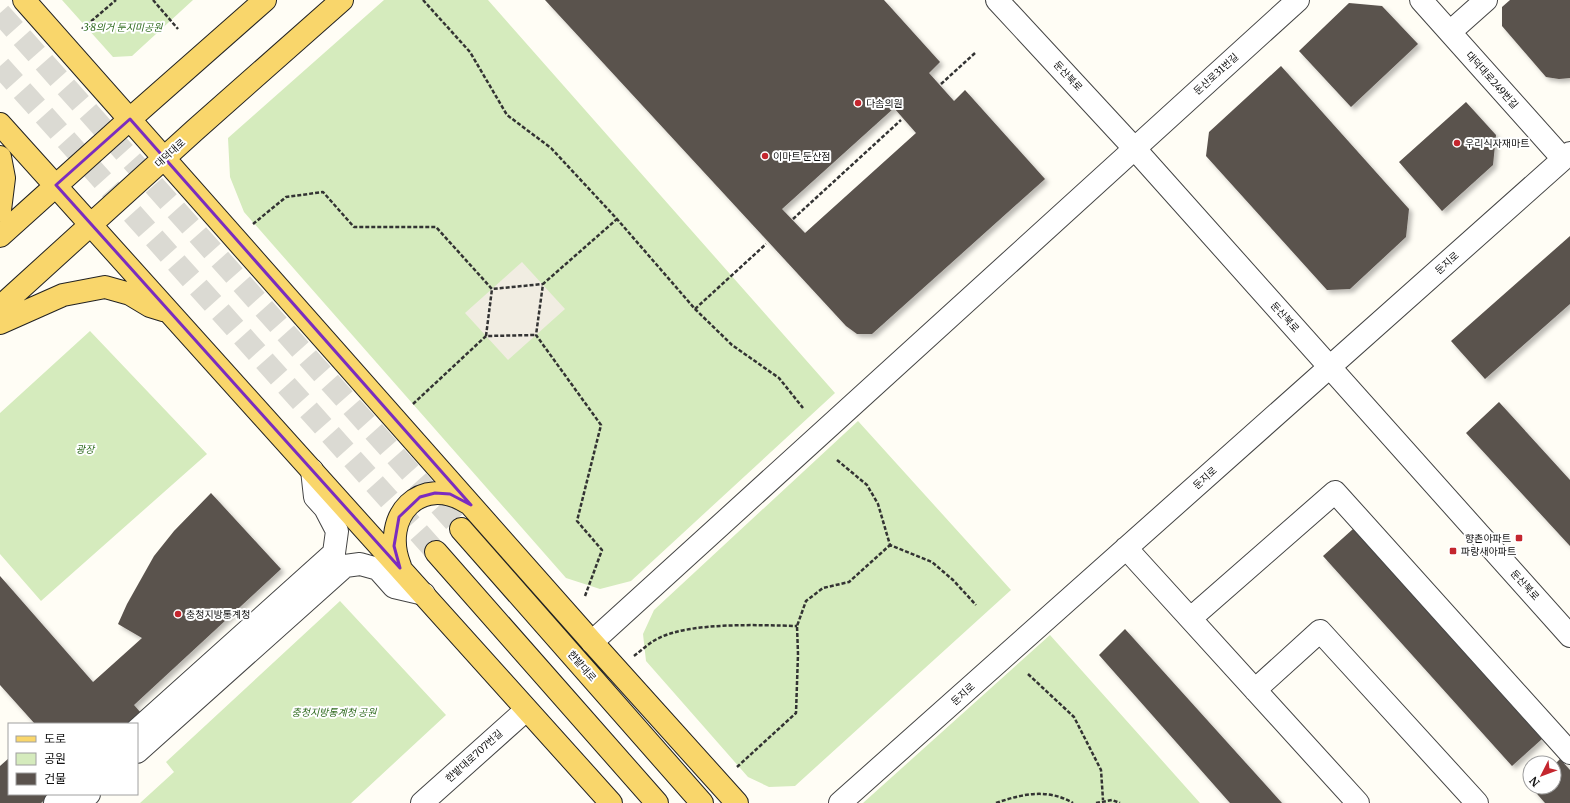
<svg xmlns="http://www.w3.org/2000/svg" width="1570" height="803" viewBox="0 0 1570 803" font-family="Merriweather,'Noto Sans KR',serif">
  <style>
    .green { fill: #d5ebbd }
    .plaza { fill: #f1ede2 }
    .building { fill: #5a524d; fill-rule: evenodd; filter: url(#shadow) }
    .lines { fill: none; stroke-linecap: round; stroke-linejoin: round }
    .major-tunnel { stroke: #dbdad3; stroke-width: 22; stroke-dasharray: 22 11; stroke-linecap: butt }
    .minor-casing { stroke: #444; stroke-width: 24 }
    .major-casing { stroke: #222; stroke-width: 24 }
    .path { stroke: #333; stroke-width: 2.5; stroke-dasharray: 4 2; stroke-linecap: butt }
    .minor { stroke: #fff; stroke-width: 22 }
    .major { stroke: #f9d66b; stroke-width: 22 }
    .marked { fill: none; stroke: #7b2cbf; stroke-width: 3; stroke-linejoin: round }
    .poi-dot { fill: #c4262e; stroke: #fff; stroke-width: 1.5 }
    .labels { text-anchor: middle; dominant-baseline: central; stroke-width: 4; stroke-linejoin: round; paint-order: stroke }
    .park-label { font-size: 10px; font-style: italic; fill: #2f6b1f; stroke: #fff }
    .street-label { font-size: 10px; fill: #111; stroke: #fff }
    .poi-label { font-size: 10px; fill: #111; stroke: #fff; text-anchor: start }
  </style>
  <defs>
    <filter id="shadow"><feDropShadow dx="3.5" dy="3.5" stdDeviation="2" flood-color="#0004"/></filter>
  </defs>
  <rect width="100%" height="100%" fill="#fffdf5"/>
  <path class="green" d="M62,0H193L132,56L113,57Z
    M384,0H488L835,393L631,581L600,589L566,578L244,212L230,177L228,138Z
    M90,331L207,454L41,601L0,554V413Z
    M858,421L1011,590L795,786L769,787L748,777L646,661L643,634L654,610Z
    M340,601L446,715L351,803H140L174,772L166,762Z
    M1050,635L1200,803H863Z"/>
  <path class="plaza" d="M522,262L565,309L508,360L465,313Z"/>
  <path class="building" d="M545,0H884L940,62L929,73L954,101L965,90L1045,179L872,334H857L846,326ZM894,108L916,133L805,233L782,209Z
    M1510,0H1570V78L1559,79L1546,77L1502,26V7Z
    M1349,3L1382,6L1418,44L1351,107L1299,51Z
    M1281,66L1409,209L1406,237L1350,289L1327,290L1206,156L1209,132Z
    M1466,102L1496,135L1493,165L1442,211L1399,162Z
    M1570,236V304L1485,379L1451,341Z
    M1499,402L1570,480V546L1466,433Z
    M211,493L281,569L134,705L141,713L128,724H35L0,685V576L93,682L142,638L118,624L127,604L154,556L174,531Z
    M1353,529L1542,739L1512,766L1323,556Z
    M1125,629L1282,803H1230L1099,655Z
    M9,758V794H51L41,803H0V766Z
    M1560,759L1570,770V803H1545L1531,787H1554V765Z"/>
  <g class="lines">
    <path class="major-tunnel" d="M0,13L461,529
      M0,66L436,552"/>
    <g class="minor-casing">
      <path id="minor" d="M997,0L1134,148L1570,636
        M1421,0L1563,159
        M1450,32L1486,0
        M1126,548L1358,803
        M1191,618L1335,492L1570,753
        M592,642L1298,0
        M1255,690L1320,631L1477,803
        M137,730L334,553L337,531L325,508L315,497L312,470
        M137,752L345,566L360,564L378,569L394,587L424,594
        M55,803L65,794
        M79,803L89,794
        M422,803L526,710
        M840,803L1570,153"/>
    </g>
    <g class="major-casing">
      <path id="major" d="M24,0L592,642L737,803
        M0,124L611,803
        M0,157L4,178L0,210
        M0,236L130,119L265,0
        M0,307L195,130L342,0
        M0,323L63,295L105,287L130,294L150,306L163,310
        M461,529L702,803
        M436,552L657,803
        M400,566C380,516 421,473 468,503"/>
    </g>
    <path class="path" d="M153,0L178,29
      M423,0L470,52L507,115L551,148L617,219L695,309L732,345L779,378L803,408
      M82,29L116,0
      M941,84L975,53
      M793,219L901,120
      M253,224L286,197L323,192L354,227H436L492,289L543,284
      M695,309L766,244
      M486,336L492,289
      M413,404L486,336L536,335
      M837,460L867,485L878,504L890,545L932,562L953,580L976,605
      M585,596L602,550L577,521L601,425L536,335L543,284L617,219
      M634,656C642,650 650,642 659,638C691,622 760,625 797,626
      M1028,674L1074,717L1101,770L1103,800
      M737,767L796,713L798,654L797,626L806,601L823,588L849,582L890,545
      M996,803C1022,794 1047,788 1073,803
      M1096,803L1112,800L1120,803"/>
    <use href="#minor" class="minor"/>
    <use href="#major" class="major"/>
  </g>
  <path class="marked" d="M130,119L471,505L450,494L435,493L420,497L399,517L394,546L400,568L56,185Z"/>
  <g class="poi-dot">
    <circle cx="858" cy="103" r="4"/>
    <circle cx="1457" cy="143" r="4"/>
    <circle cx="765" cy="156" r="4"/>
    <rect x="1515" y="534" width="8" height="8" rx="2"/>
    <rect x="1449" y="547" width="8" height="8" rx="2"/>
    <circle cx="178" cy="614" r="4"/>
  </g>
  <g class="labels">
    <g class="park-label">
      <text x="123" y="27">3·8의거 둔지미공원</text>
      <text x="85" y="449">광장</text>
      <text x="334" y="712">충청지방통계청 공원</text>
    </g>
    <g class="street-label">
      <text transform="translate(1216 74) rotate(-42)">둔산로31번길</text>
      <text transform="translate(1068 76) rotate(47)">둔산북로</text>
      <text transform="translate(1492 80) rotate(48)">대덕대로249번길</text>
      <text transform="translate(170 153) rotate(-42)">대덕대로</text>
      <text transform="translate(1447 263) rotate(-42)">둔지로</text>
      <text transform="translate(1285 317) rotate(48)">둔산북로</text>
      <text transform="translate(1205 478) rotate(-42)">둔지로</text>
      <text transform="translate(1525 585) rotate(48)">둔산북로</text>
      <text transform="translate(582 666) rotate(49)">한밭대로</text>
      <text transform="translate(963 694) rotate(-42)">둔지로</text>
      <text transform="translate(474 756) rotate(-42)">한밭대로707번길</text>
    </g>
    <g class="poi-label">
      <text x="866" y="103">다솜의원</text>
      <text x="1465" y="143">우리식자재마트</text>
      <text x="773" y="156">이마트 둔산점</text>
      <text x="1511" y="538" text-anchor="end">향촌아파트</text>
      <text x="1461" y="551">파랑새아파트</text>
      <text x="186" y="614">충청지방통계청</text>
    </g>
  </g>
  <rect x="8" y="723" width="130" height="72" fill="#ffffff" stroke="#a0a0a0"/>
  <rect x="16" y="736" width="20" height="6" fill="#f9d66b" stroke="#a0a0a0"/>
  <text x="44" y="743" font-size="12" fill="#111111">도로</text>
  <rect x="16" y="753" width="20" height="12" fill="#d5ebbd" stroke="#a0a0a0"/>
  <text x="44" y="763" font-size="12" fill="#111111">공원</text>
  <rect x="16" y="773" width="20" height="12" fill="#5a524d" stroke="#a0a0a0"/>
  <text x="44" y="783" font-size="12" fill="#111111">건물</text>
  <g transform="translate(1542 775) rotate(228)"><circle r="19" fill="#ffffff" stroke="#a0a0a0"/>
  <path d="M0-3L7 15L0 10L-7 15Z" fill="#c4262e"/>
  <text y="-6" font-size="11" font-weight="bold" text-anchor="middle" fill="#111111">N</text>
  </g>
</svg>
